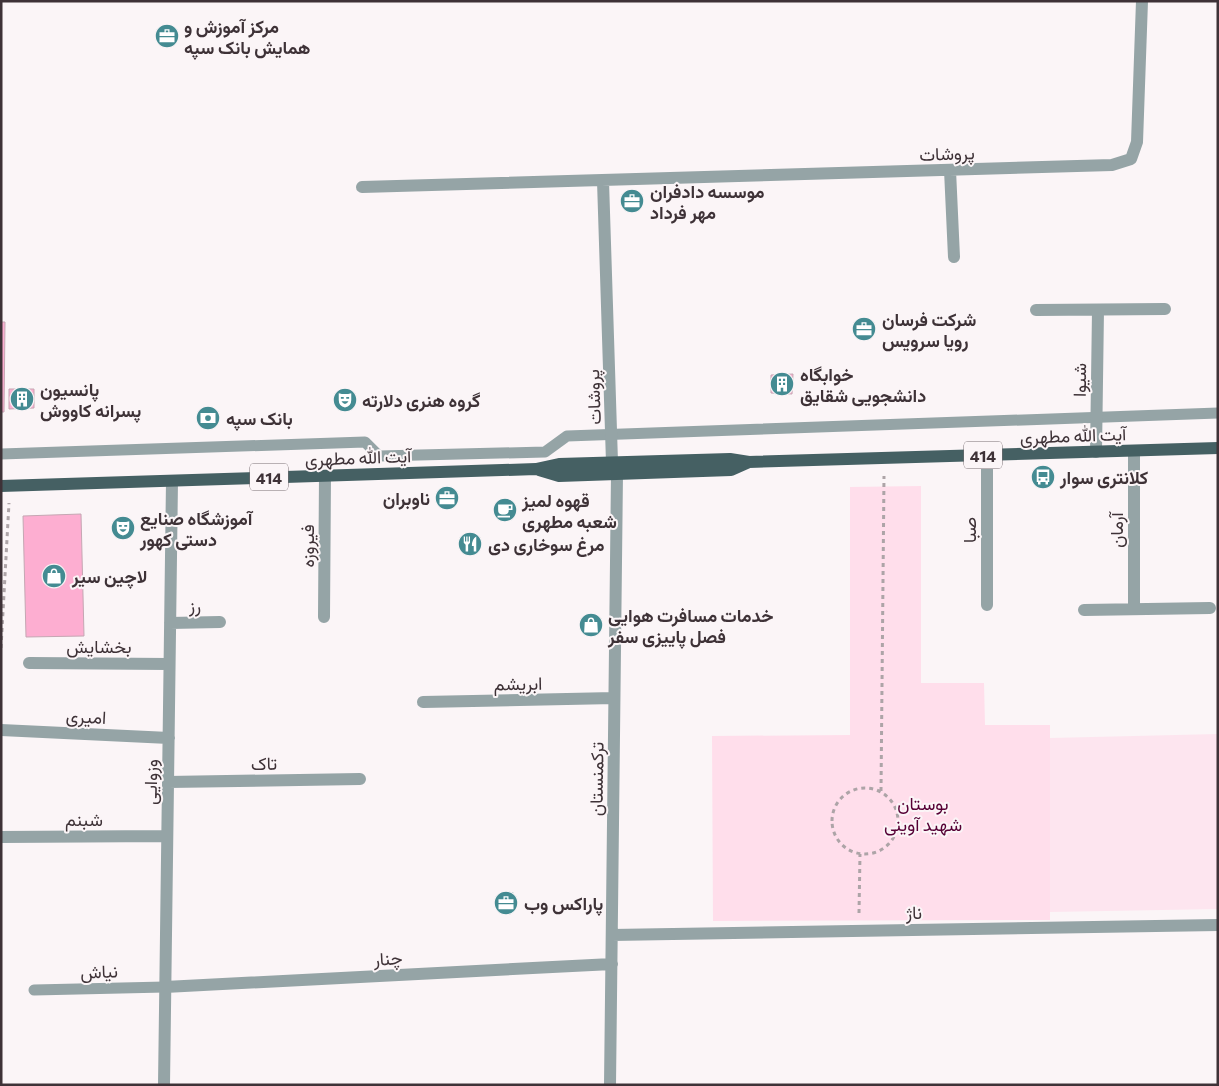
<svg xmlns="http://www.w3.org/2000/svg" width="1219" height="1086" viewBox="0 0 1219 1086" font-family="Commissioner,Vazirmatn,sans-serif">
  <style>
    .built { fill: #fde5ef }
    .green { fill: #ffdeeb }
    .building { fill: #fdaed1; stroke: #c5a7b3 }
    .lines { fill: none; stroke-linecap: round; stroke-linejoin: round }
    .path { stroke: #ada4a7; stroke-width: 3; stroke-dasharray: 4 4; stroke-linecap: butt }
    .service { stroke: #95a4a6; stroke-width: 11 }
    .minor { stroke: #95a4a6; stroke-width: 12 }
    .primary { stroke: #456063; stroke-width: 12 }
    .labels { text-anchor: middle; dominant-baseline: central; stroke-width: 4; stroke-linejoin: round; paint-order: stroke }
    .shield { fill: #fbf5f7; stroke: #776c71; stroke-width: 1 }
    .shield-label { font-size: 16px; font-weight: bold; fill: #3e3237 }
    .poi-label { font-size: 18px; font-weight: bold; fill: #3e3237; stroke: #fbf5f7; text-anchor: start }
    .street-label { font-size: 18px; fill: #3e3237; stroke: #fbf5f7 }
    .park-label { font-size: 18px; fill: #560035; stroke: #fbf5f7 }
  </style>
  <rect width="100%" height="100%" fill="#fbf5f7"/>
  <path class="built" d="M1218,734V909L1050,912V738Z"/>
  <path class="green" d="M921,486V683H984L985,725H1050V920L713,921L712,736L850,735V487Z"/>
  <path class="building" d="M1,322H5L4,412H1Z
    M793,374L792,394L771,393V375Z
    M9,389H34V408L9,409Z
    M81,514L84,636L26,637L23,516Z"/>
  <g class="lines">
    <path class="path" d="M1,648L9,503
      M832 821a33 33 0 1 1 66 0a33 33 0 1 1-66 0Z
      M881,791L884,476
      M859,913L860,854"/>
    <path class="service" d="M1,454L365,442L379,456L545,452L567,436L1218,413
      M34,990L165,987"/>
    <path class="minor" d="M950,170L954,257
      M603,181L612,462
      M362,187L1112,165L1131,159L1137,142L1142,1
      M1036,310L1165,309
      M1096,452L1098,310
      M987,455V605
      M1134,609V451
      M1084,610L1210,608
      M324,617L325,476
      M170,623L220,622
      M29,663L169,664
      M423,702L614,698
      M1,730L169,738
      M168,782L360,779
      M1,837L167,836
      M612,935L1218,925
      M165,987L612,964
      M164,1085L172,481
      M610,1085L617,474"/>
    <path class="primary" d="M539,470L559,476L731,470L749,462
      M1,486L536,469L559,464L730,459L749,462L1218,448"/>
  </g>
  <defs>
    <g id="office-disc" transform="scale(1.25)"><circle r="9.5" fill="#448b92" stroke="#fbf5f7"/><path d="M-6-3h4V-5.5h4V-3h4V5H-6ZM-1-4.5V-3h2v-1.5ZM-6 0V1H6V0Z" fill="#fff"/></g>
    <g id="building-disc" transform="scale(1.25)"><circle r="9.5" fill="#448b92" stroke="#fbf5f7"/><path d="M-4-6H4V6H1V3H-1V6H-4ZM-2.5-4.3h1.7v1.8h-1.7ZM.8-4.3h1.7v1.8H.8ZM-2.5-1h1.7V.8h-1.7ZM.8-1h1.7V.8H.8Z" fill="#fff"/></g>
    <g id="theatre-disc" transform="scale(1.25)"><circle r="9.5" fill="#448b92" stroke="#fbf5f7"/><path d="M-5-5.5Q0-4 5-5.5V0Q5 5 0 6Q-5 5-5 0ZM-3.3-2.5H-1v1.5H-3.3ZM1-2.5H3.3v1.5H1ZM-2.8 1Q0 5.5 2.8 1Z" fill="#fff"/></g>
    <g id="bank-disc" transform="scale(1.25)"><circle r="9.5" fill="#448b92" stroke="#fbf5f7"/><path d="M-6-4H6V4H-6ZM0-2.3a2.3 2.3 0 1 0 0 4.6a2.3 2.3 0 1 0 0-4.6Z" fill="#fff"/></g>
    <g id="bus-disc" transform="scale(1.25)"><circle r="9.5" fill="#448b92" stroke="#fbf5f7"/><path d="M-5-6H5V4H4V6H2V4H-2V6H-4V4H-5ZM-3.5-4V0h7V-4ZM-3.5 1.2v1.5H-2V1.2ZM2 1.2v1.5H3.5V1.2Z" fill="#fff"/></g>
    <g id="cafe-disc" transform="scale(1.25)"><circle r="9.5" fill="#448b92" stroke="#fbf5f7"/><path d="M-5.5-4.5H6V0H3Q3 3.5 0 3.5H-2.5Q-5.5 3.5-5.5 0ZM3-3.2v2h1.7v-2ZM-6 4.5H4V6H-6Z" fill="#fff"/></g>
    <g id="restaurant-disc" transform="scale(1.25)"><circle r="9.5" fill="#448b92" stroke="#fbf5f7"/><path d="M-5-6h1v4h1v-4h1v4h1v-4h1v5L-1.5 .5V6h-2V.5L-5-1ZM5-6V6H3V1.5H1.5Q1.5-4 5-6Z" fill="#fff"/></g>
    <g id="shop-disc" transform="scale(1.25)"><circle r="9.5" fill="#448b92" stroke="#fbf5f7"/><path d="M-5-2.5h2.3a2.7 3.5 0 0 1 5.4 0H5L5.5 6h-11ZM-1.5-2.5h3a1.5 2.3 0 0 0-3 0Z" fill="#fff"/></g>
  </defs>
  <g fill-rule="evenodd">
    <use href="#office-disc" x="167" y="36"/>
    <use href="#office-disc" x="632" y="201"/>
    <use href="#office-disc" x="864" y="329"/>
    <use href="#building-disc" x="782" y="384"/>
    <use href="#building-disc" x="22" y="399"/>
    <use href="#theatre-disc" x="345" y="400"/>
    <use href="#bank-disc" x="208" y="418"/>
    <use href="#bus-disc" x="1043" y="477"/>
    <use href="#office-disc" x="447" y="498"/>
    <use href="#cafe-disc" x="505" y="510"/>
    <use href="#theatre-disc" x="123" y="528"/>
    <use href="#restaurant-disc" x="470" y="544"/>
    <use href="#shop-disc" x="54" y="576"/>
    <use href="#shop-disc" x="591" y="625"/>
    <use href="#office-disc" x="506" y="903"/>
  </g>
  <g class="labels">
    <g class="shield">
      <rect x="964" y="441.5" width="38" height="27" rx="4"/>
      <rect x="250" y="463.5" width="38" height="27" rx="4"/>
    </g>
    <g class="shield-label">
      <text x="983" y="455">414</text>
      <text x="269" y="477">414</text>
    </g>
    <g class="poi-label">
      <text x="184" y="26">مرکز آموزش و<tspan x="184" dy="21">همایش بانک سپه</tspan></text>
      <text x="650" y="191">موسسه دادفران<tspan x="650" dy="21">مهر فرداد</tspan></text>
      <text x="882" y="319">شرکت فرسان<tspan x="882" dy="21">رویا سرویس</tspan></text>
      <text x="800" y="374">خوابگاه<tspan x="800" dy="21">دانشجویی شقایق</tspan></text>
      <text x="40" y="389">پانسیون<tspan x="40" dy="21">پسرانه کاووش</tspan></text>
      <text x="362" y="400">گروه هنری دلارته</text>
      <text x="226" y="418">بانک سپه</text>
      <text x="1060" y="477">کلانتری سوار</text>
      <text x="430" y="498" text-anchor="end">ناوبران</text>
      <text x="522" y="500">قهوه لمیز<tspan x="522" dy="21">شعبه مطهری</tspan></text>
      <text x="140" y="518">آموزشگاه صنایع<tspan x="140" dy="21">دستی کهور</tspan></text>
      <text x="488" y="544">مرغ سوخاری دی</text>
      <text x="72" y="576">لاچین سیر</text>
      <text x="608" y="615">خدمات مسافرت هوایی<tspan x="608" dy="21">فصل پاییزی سفر</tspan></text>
      <text x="524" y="903">پاراکس وب</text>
    </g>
    <g class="street-label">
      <text transform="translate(947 153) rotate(-2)">پروشات</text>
      <text transform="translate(1079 380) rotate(-89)">شیوا</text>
      <text transform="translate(593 397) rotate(-92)">پروشات</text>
      <text transform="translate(1073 435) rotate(-2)">آیت الله مطهری</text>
      <text transform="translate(358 457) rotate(-2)">آیت الله مطهری</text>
      <text transform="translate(969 530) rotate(-90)">صبا</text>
      <text transform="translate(1116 530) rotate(-90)">آرمان</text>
      <text transform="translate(307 546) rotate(-90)">فیروزه</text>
      <text transform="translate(195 605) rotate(-1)">رز</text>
      <text x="99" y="646">بخشایش</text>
      <text transform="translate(518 683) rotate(-1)">ابریشم</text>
      <text transform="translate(86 716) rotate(3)">امیری</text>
      <text transform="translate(264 763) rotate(-1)">تاک</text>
      <text transform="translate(596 779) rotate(-89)">ترکمنستان</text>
      <text transform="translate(150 782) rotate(-89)">وزوایی</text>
      <text x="84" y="819">شبنم</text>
      <text transform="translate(914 912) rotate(-1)">ناژ</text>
      <text transform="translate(388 958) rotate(-3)">چنار</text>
      <text transform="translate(99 971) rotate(-2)">نیاش</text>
    </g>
    <g class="park-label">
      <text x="923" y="803">بوستان<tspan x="923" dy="21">شهید آوینی</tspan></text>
    </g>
  </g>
  <rect width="1219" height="1086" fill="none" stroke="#3e3237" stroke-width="5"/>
</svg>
